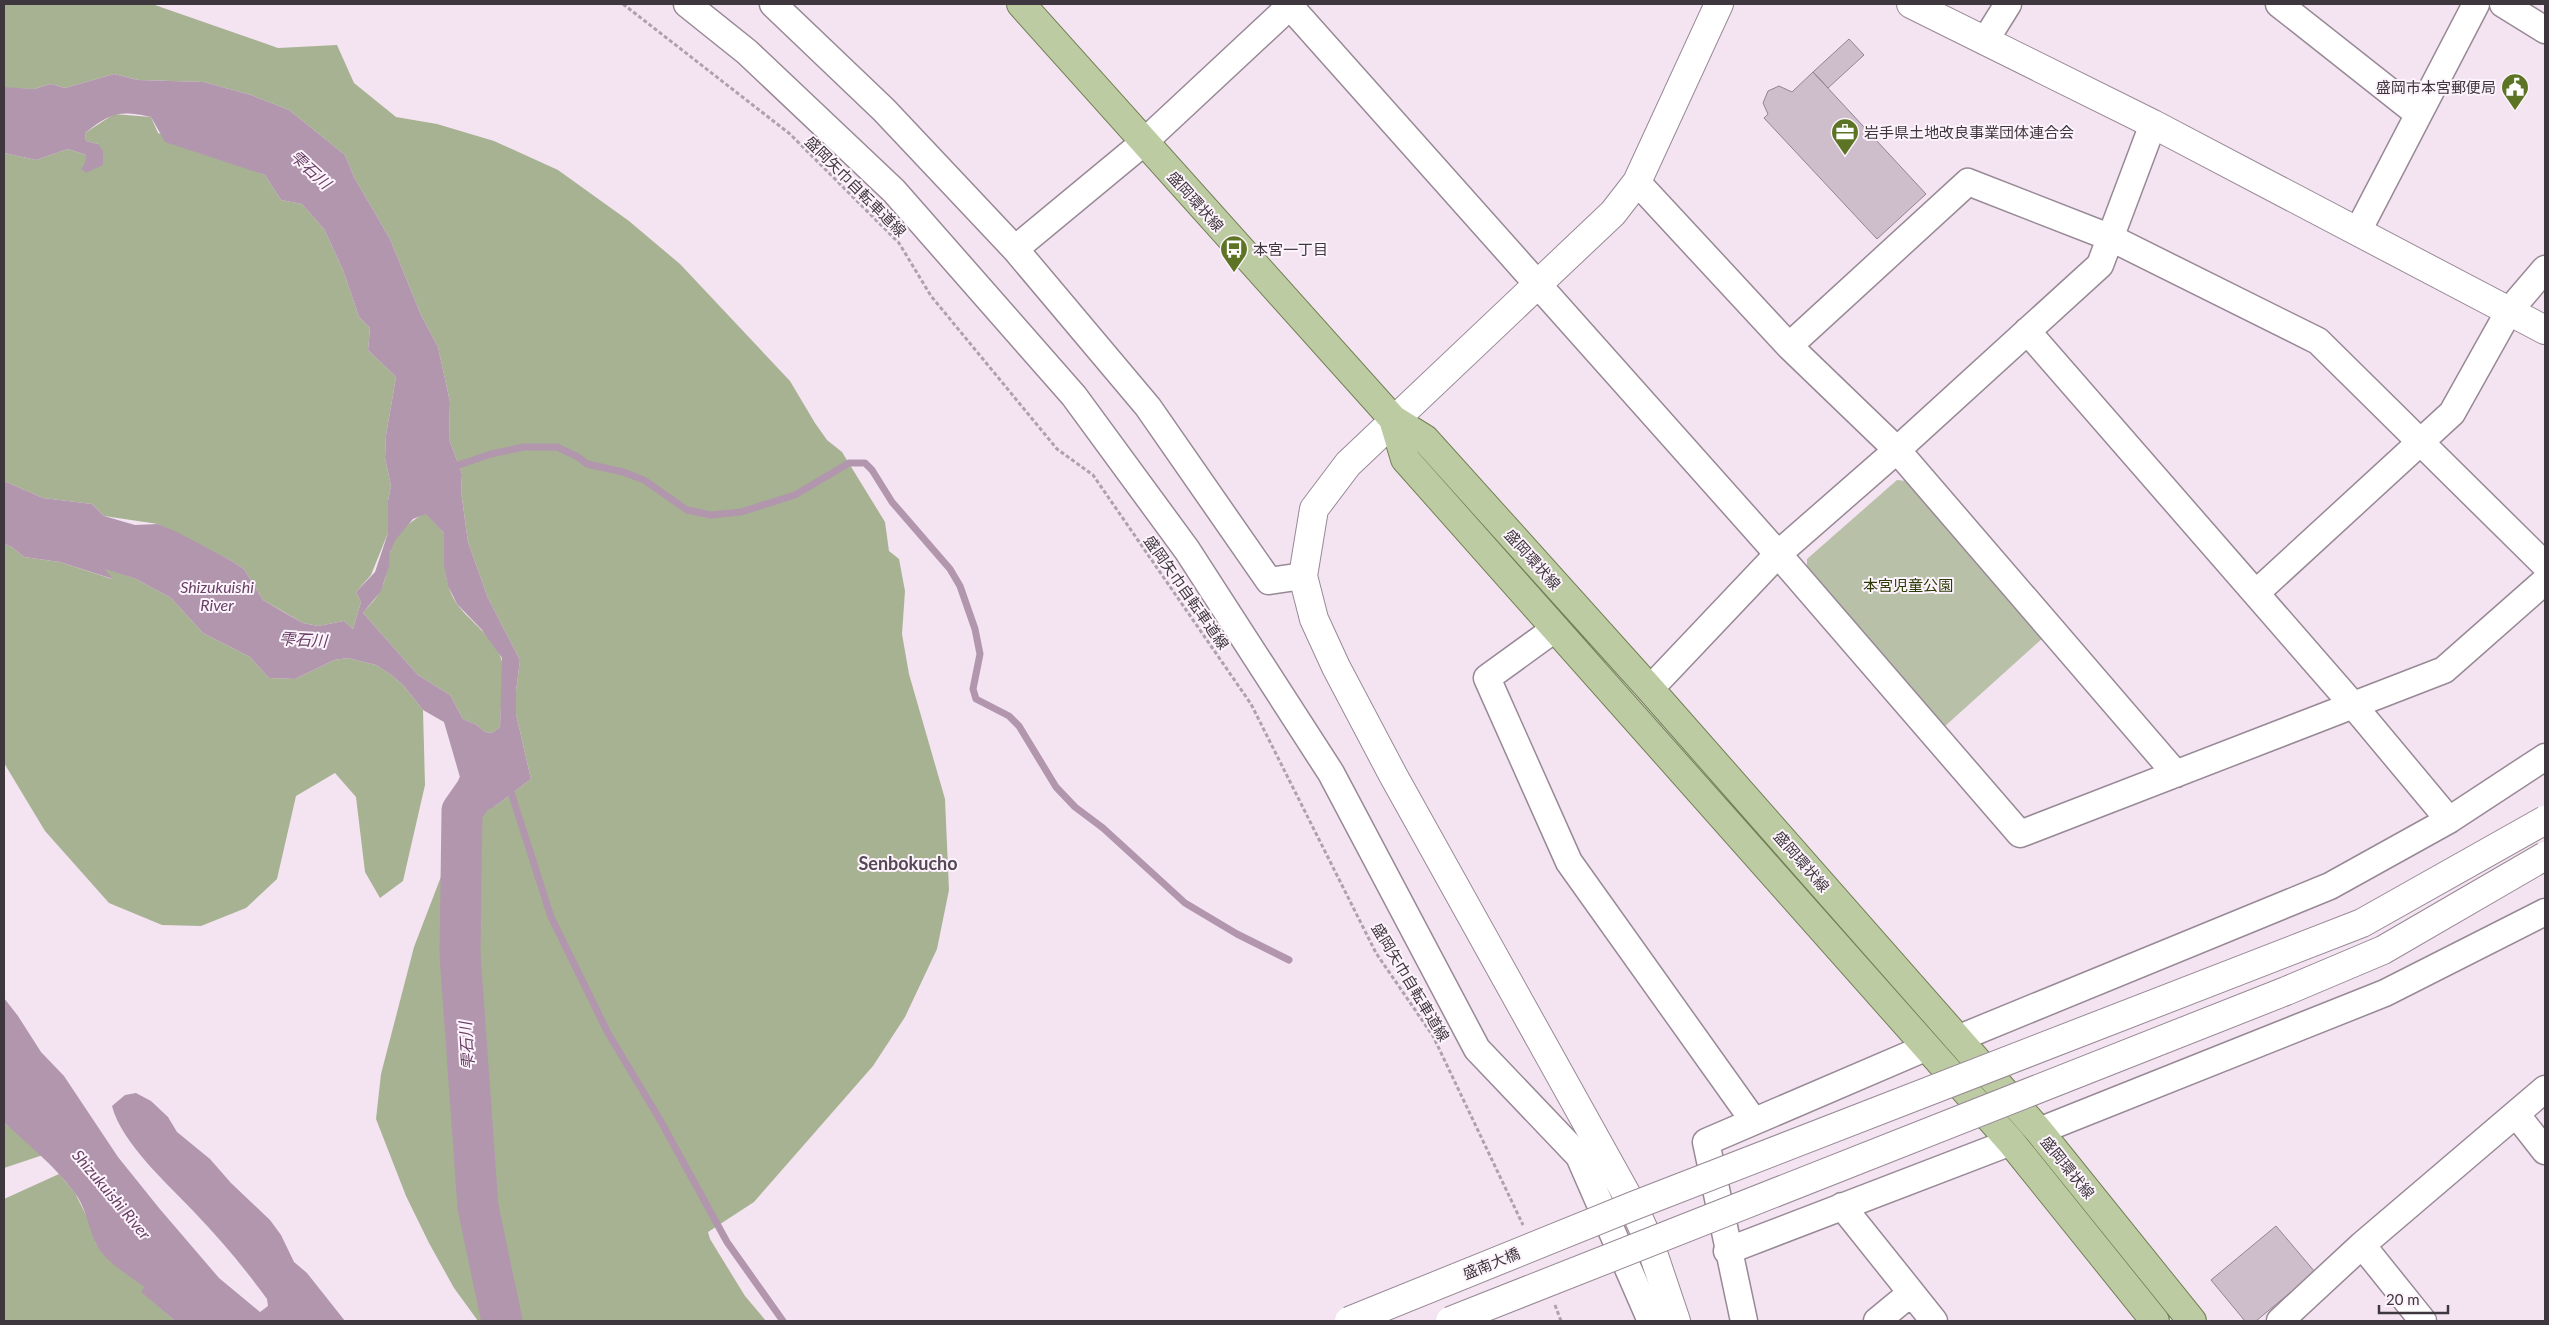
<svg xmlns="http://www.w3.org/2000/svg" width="2549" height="1325" viewBox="0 0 2549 1325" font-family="Lato,'Noto Sans JP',sans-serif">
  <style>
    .green { fill: #b8c1a8 }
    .forest { fill: #a7b293 }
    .water { fill: #b196ad; fill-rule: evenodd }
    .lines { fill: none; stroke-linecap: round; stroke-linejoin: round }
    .stream { stroke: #b196ad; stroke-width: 7 }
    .river { stroke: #b196ad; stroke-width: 41 }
    .building { fill: #cebecb; stroke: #92838f }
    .minor-casing { stroke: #988996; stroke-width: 29 }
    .tertiary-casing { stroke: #988996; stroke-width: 30 }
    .primary-casing { stroke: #738055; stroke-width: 30 }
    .path { stroke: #ada1ac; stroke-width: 3; stroke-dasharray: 4 2.5; stroke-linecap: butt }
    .minor { stroke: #fff; stroke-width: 26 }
    .tertiary { stroke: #fff; stroke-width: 28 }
    .primary { stroke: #bccba1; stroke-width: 28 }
    .tertiary-bridge-casing { stroke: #988996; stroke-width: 30; stroke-linecap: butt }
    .tertiary-bridge { stroke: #fff; stroke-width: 28 }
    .labels { text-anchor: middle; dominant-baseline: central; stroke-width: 4; stroke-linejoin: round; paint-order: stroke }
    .poi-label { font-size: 15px; fill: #3e373d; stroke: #fdf3fc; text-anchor: start }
    .street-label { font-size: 15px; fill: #3e373d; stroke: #fdf3fc }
    .park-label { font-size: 15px; fill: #2c3b05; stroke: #fdf3fc }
    .water-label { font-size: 16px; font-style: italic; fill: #684064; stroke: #fdf3fc }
    .quarter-label { font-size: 18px; font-weight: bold; fill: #554854; stroke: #fdf3fc }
  </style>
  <rect width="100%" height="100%" fill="#f4e4f2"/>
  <path class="green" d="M1897,480L1907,481L2044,637L1944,727L1807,573V559Z"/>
  <path class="forest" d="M4,4H152L278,48L337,45L354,83L396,117L437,124L494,141L558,170L629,221L680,264L790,381L815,423L827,440L842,452L885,522L889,551L899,559L905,591L902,634L909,674L945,799L949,890L937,949L905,1017L873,1066L754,1202L708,1232L710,1239L745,1296L766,1321H478L454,1288L429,1243L406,1196L376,1119L381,1074L414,947L442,874L457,821L474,840L468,818L473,808L494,807L531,779L516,714V691L520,660L488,598L468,542L461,491L462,474L449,439L450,402L438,347L421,315L390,239L354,177L345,155L289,110L251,95L204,82L138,80L114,74L65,88L51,84L34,89L6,88L4,87Z
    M114,114L151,117L158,133L265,175L281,200L302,204L324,229L343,270L359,317L370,328L368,350L396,377L386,435L385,458L391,486L388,501V533L371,575L356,592L361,602L353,629L344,621L318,626L303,623L263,600L244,569L230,560L158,524L104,516L92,504L43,498L4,481V153L36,160L68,149L86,155V173L98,144L86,141L85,133Z
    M426,513L444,533C444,556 443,584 457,604C470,622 492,635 501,658C505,668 500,713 500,727L492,733L485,732L477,725L463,719L450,695L418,675L363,613C369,606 376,599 380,591C387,579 387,566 390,553C393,535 411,520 426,513Z
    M4,544L12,547L24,557L60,562L112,579L104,568L136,579L171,598L203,633L250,657L269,678L295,679L334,660L348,658L376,665L390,674L403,685L423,710L425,785L403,881L380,898L365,872L356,797L335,773L296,796L277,879L246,908L201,926L162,925L109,903L45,831L4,763Z
    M4,1122L43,1155L4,1168Z
    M59,1174L75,1193L89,1221L96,1244L104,1255L145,1287L142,1292L175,1321H4V1199Z"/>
  <path class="water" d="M114,74L138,80L204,82L251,95L289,110L345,155L354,177L390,239L421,315L438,347L450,402L449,439L462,474L461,491L468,542L488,598L520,660L516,691V714L531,779L494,807L487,810L478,806L473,808L468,818L476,837L474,840L457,821L449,817L453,808L466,798L444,722L423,710L403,685L390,674L376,665L348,658L334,660L295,679L269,678L250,657L203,633L171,598L136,579L105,569L113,579L60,562L24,557L12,547L4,544V481L43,498L92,504L104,516L135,525L158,524L177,532L230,560L244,569L263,600L285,613L303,623L318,626L344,621L353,629L361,602L356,592L375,572L388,533V501L391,486L385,458L386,435L396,377L368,350L370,328L359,317L343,270L324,229L302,204L281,200L265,175L165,142L151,117C119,110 111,113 85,133L86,141L98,144L103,151V165L86,173L81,169L85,163L86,155L68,149L36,160L4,153V87L34,89L51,84L65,88ZM426,514L444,533V566L448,586L457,604L482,630L502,658L500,727L492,733L485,732L477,725L463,719L450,695L418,675L363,613L381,591L389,566L390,552L396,539L413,519Z
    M4,998L18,1016L41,1052L64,1076L118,1157L159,1208L219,1278L260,1312L268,1306L267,1299C245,1269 222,1241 196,1214C170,1186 121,1143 112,1106L125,1095L136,1093L151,1101L168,1117L177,1132L210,1159L231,1183L270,1220L281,1235L294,1262L307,1273L345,1321H175L141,1292L144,1287C129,1275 105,1262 96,1244C88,1227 86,1207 74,1192C53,1164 28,1145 4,1122Z"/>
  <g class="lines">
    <path class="stream" d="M450,468L491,454L524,447H557L578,457L587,464L623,472L644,480L687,510L711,515L741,512L795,495L849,463H865L872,470L892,502L950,569L960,586L975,629L980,654L973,689L976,699L1009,716L1019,726L1056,787L1075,807L1103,828L1185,903L1237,934L1289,960
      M509,786L551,917L608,1033L659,1118L727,1242L783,1321"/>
    <path class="river" d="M483,775L476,791L462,811L460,954L478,1207L502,1321"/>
  </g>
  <path class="building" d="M1849,39L1864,55L1828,88L1813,72Z
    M1813,72L1926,194L1877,239L1764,118L1768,114L1763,103L1768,91L1779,86L1792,92Z
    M2276,1226L2315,1272L2256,1321H2245L2211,1280Z"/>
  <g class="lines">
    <g class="minor-casing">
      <path id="minor" d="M687,4L747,52L894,191L1074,396L1187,550L1331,773L1477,1049L1579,1156L1651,1321
        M773,4L884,110L1015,249L1148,407L1269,581L1303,576
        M1288,4L1778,554L2020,834L2444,670L2545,581
        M2279,4L2417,113
        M2503,4L2545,30
        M1985,41L2008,4
        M1637,182L1789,346L1897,450L2176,774
        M2358,231L2476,4
        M1015,249L1143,143L1290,6
        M2027,331L2353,705L2449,820
        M1789,346L1968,182L2109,237L2318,341L2545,565
        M2256,593L2452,413L2509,311L2545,269
        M1556,628L1487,678L1569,862L1753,1120
        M1650,689L1778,554L1897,450L2100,265L2153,124
        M1957,1039L2330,886L2449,820L2545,757
        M2516,1114L2545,1151
        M2039,1131L2385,993L2545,912
        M1842,1206L1934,1321
        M2362,1245L2545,1089
        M1727,1251L2011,1142
        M1744,1321L1706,1142L1925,1048
        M1877,1321L1911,1293
        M2280,1321L2362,1245L2423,1321"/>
    </g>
    <g class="tertiary-casing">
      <path id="tertiary" d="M1911,4L2153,124L2545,330
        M1676,1321L1649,1241L1633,1206L1393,775L1336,667L1314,619L1303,576L1314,509L1348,464L1613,213L1637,182L1719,4"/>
    </g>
    <g class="primary-casing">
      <path id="primary" d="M1021,4L1393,419L1425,439L1650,689L2039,1131L2192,1321
        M1393,419L1405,459L2011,1142L2155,1321"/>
    </g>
    <path class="path" d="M623,4L790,134L899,243L931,296L1057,449L1093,475L1251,704L1376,953L1433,1036L1523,1225
      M1555,1305L1561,1321"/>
    <use href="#minor" class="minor"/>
    <use href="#tertiary" class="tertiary"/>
    <use href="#primary" class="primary"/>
    <g class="tertiary-bridge-casing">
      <path id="tertiary-bridge" d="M1349,1321L1633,1206L2362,923L2545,820
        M1450,1321L2286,991L2383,950L2545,856"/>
    </g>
    <use href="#tertiary-bridge" class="tertiary-bridge"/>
  </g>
  <defs>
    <g id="civic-pin" transform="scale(1.4375)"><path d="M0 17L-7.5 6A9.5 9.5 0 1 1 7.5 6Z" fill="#5d7425" stroke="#fdf3fc"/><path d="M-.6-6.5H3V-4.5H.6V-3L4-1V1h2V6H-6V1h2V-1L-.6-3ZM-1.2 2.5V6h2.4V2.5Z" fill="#fff"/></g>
    <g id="office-pin" transform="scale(1.4375)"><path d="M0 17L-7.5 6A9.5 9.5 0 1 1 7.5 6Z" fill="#5d7425" stroke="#fdf3fc"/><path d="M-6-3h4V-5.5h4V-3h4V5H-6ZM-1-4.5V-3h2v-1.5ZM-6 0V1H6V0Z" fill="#fff"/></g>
    <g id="bus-pin" transform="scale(1.4375)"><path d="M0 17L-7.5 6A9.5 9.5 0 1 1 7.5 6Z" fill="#5d7425" stroke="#fdf3fc"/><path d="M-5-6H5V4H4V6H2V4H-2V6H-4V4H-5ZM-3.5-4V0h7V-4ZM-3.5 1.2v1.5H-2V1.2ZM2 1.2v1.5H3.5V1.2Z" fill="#fff"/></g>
  </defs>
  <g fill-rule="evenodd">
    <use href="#civic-pin" x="2515" y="87"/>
    <use href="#office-pin" x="1845" y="132"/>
    <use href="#bus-pin" x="1234" y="249"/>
  </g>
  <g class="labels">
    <g class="poi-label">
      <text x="2496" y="87" text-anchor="end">盛岡市本宮郵便局</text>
      <text x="1864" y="132">岩手県土地改良事業団体連合会</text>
      <text x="1253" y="249">本宮一丁目</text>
    </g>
    <g class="street-label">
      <text transform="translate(856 186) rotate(45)">盛岡矢巾自転車道線</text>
      <text transform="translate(1196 201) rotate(48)">盛岡環状線</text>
      <text transform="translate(1533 559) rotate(48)">盛岡環状線</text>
      <text transform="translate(1187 592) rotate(55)">盛岡矢巾自転車道線</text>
      <text transform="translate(1802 861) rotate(49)">盛岡環状線</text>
      <text transform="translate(1411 982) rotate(59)">盛岡矢巾自転車道線</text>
      <text transform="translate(2068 1167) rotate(51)">盛岡環状線</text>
      <text transform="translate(1491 1263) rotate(-22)">盛南大橋</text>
    </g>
    <g class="park-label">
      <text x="1908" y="585">本宮児童公園</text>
    </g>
    <g class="water-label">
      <text transform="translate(311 169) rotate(42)">雫石川</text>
      <text x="217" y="586">Shizukuishi<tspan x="217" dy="18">River</tspan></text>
      <text transform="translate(303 639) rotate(3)">雫石川</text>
      <text transform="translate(466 1046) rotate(-94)">雫石川</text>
      <text transform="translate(112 1194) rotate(50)">Shizukuishi River</text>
    </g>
    <g class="quarter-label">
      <text x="908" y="863">Senbokucho</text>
    </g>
  </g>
  <rect width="2549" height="1325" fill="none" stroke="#3e373d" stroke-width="10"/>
  <path d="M2379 1305v8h69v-8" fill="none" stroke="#3e373d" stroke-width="2.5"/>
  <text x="2386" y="1305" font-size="15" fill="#3e373d" stroke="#fdf3fc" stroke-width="4" paint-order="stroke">20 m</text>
</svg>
